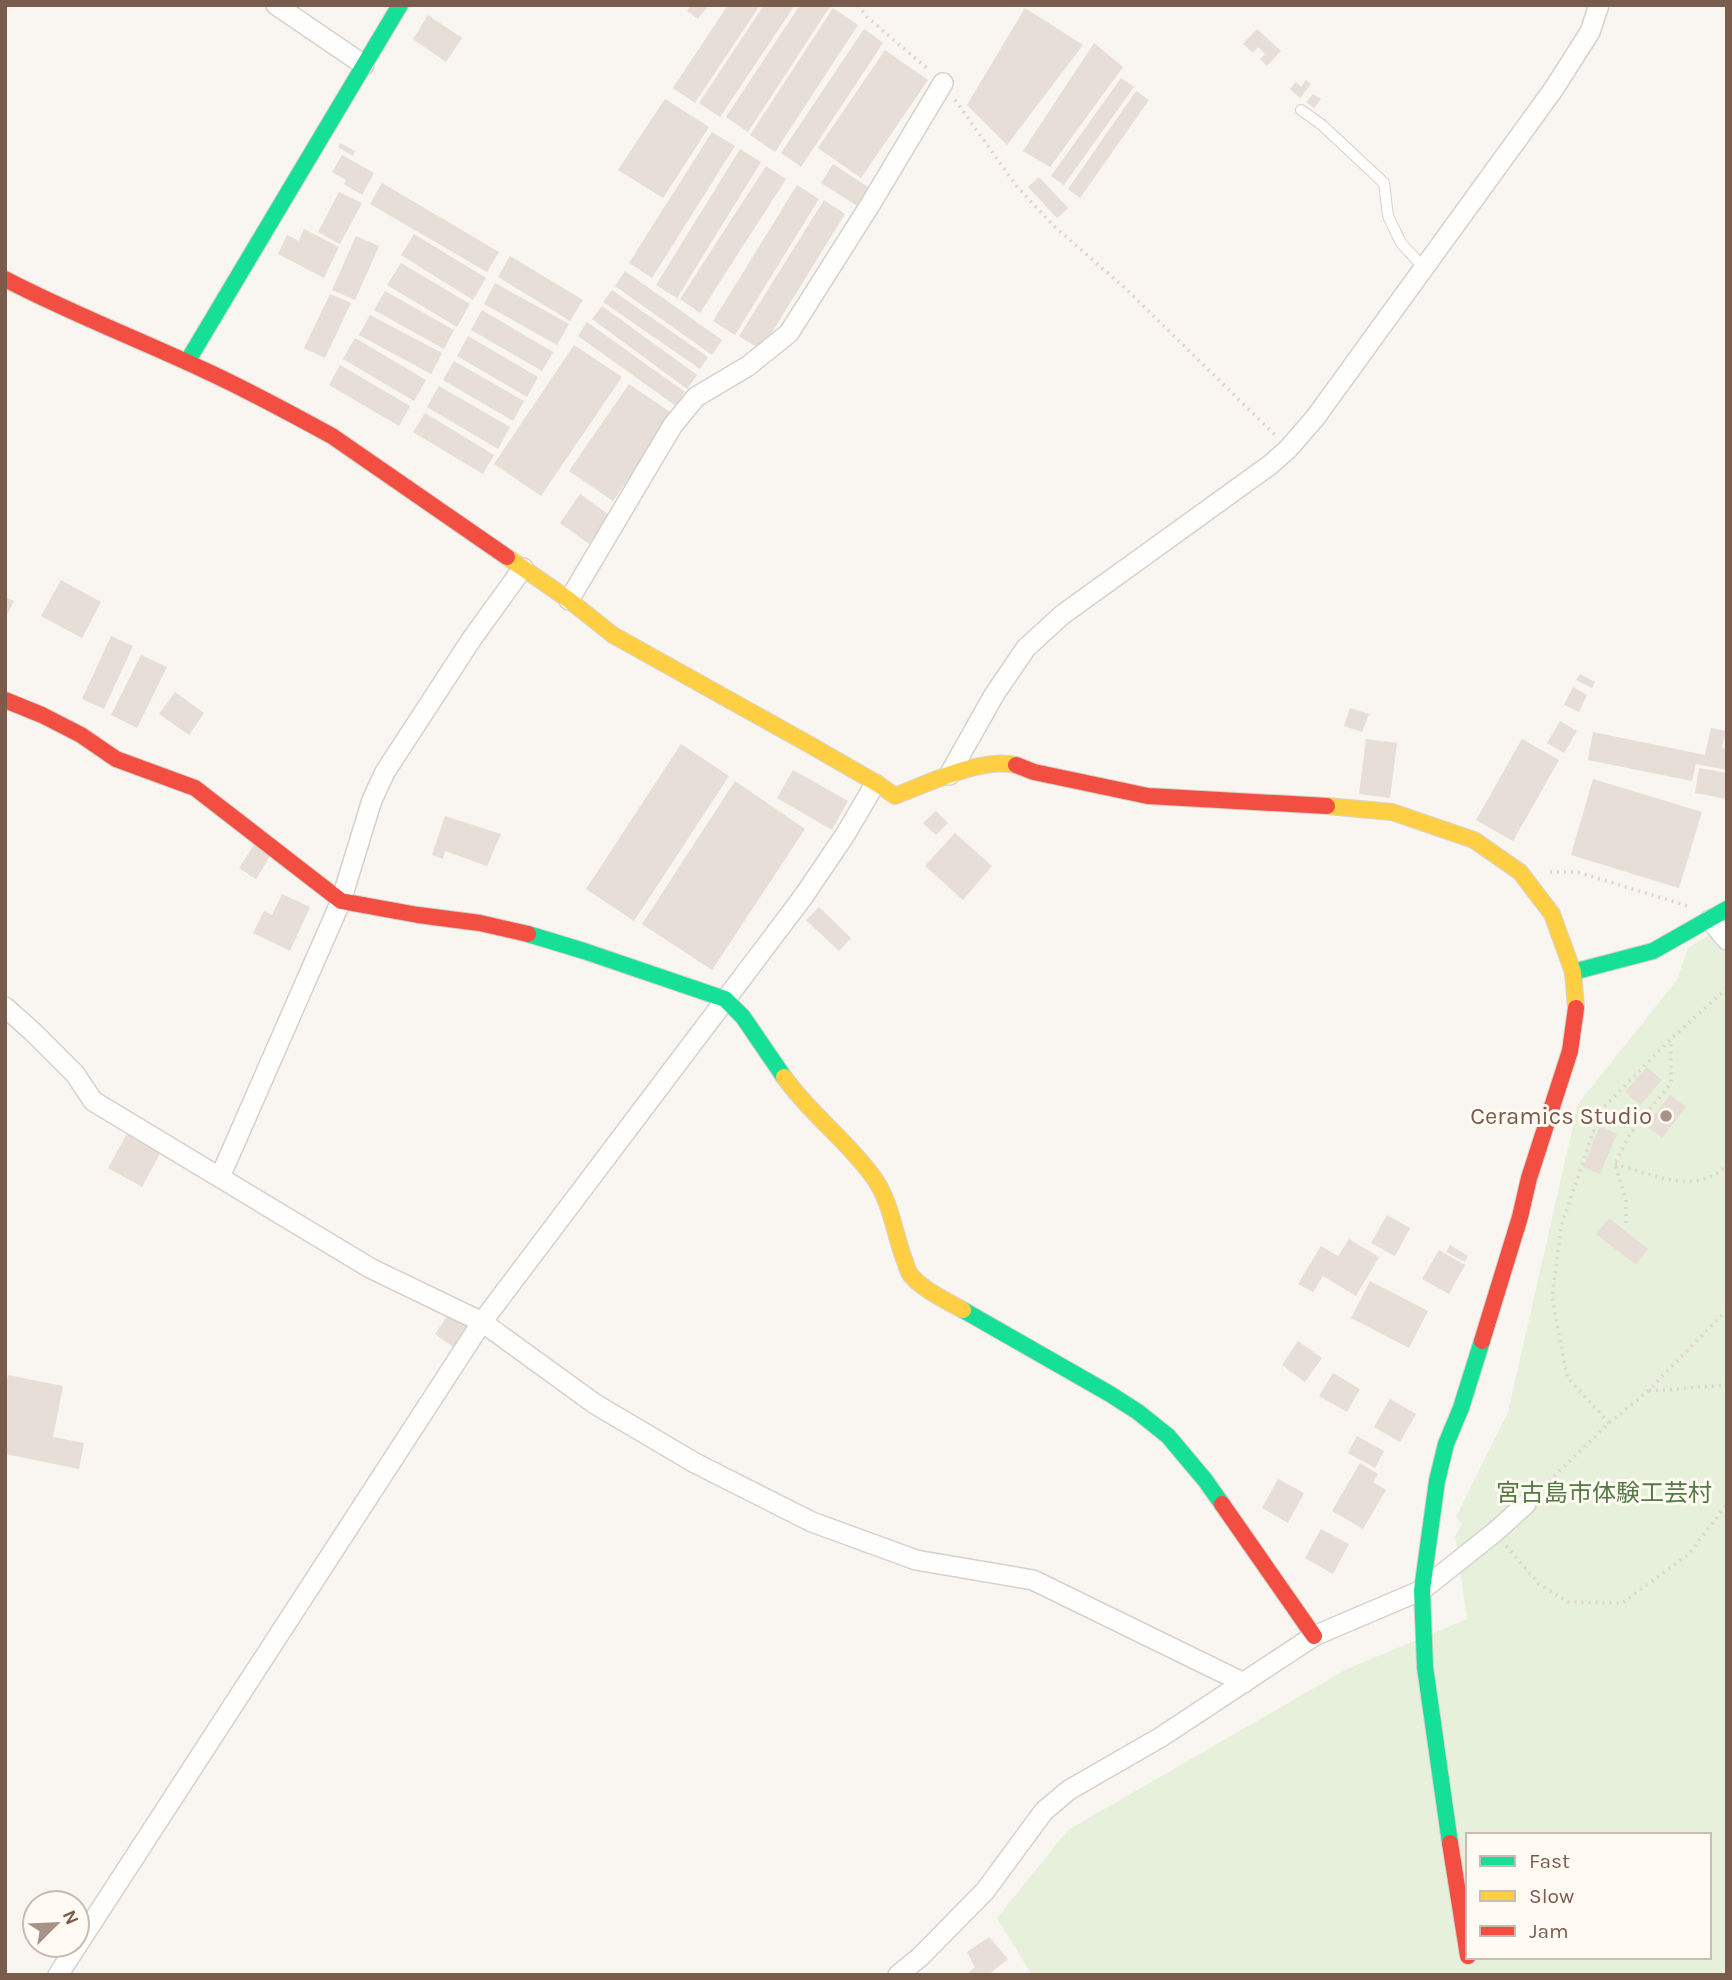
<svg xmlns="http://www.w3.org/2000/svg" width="1732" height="1980" viewBox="0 0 1732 1980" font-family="Karla,'Noto Sans JP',sans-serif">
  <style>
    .green { fill: #e7f0db; fill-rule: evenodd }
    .building { fill: #e6ded7 }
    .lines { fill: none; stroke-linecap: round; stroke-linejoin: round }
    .lane-casing { stroke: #d7d1cb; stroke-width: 12 }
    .street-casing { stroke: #d7d1cb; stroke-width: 22 }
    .fast-casing { stroke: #d9d2cb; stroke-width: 18 }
    .slow-casing { stroke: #d9d2cb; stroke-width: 18 }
    .jam-casing { stroke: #d9d2cb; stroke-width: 18 }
    .path { stroke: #dcd5d0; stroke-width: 3.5; stroke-dasharray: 2 5; stroke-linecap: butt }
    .lane { stroke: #fefefd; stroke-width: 10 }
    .street { stroke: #fefefd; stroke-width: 19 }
    .fast { stroke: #16e098; stroke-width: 16 }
    .slow { stroke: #ffcf43; stroke-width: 16 }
    .jam { stroke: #f24e42; stroke-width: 16 }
    .poi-dot { fill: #a69286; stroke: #fffaf3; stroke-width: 2.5 }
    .labels { text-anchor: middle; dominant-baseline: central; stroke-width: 6; stroke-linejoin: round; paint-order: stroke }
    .poi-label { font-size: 24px; fill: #7a5c4d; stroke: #fffaf3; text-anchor: end }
    .park-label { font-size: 24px; fill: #537a41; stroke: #fffaf3 }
  </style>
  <rect width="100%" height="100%" fill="#f9f5f0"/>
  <path class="green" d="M1727,924V1975H1032L997,1918L1068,1830L1347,1669L1467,1619L1455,1536L1462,1524L1456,1517L1508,1412L1578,1104L1677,980L1688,948ZM1468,1835H1709V1957H1468Z"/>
  <path class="building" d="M691,5H709L698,19L687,11Z
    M728,5H760L695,103L673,88Z
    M764,5H795L720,117L699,103Z
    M800,5H831L748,132L726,117Z
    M833,8L858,25L775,152L750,135Z
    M1025,8L1083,45L1007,145L967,105Z
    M428,15L462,38L446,62L413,39Z
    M864,29L883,43L801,167L781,153Z
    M1257,29L1281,51L1267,66L1260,59L1265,54L1258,47L1253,53L1243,44Z
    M1094,43L1123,67L1050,167L1023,151Z
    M885,50L928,80L861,178L818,148Z
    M1121,78L1134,87L1064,185L1051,176Z
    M1306,80L1311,84L1300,98L1290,89L1296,82L1301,87Z
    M1136,91L1149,100L1080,198L1068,189Z
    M1313,94L1321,99L1314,108L1306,102Z
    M665,99L709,127L663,198L618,170Z
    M712,132L735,146L652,278L629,263Z
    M340,143L355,151L353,156L338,147Z
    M740,149L761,162L677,298L656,285Z
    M342,155L374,173L362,195L344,184L346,180L332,172Z
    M833,164L871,189L859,207L821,183Z
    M766,166L786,179L700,313L680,299Z
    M1039,177L1068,208L1057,218L1028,187Z
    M382,183L499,252L487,272L370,204Z
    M797,185L819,199L735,335L713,321Z
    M339,192L362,203L340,244L318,232Z
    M824,200L845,214L761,350L739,336Z
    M304,229L339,247L324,278L278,254L287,235L299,241Z
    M414,234L486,278L473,300L401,255Z
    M356,236L379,246L355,300L332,290Z
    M510,256L583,300L570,321L498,277Z
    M401,263L470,304L457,327L387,285Z
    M625,271L722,340L712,355L615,286Z
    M495,283L569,324L557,345L484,304Z
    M612,290L708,357L700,369L603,302Z
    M385,291L454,330L444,349L374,310Z
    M330,294L351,303L325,358L304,348Z
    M602,306L697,375L687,389L592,319Z
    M482,310L553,352L542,371L471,330Z
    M370,315L442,353L431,374L359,335Z
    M587,322L685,392L676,406L578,336Z
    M468,336L538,377L527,397L457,356Z
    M355,338L426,380L414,401L343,359Z
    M574,345L622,377L541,496L494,464Z
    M454,361L524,401L513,421L443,380Z
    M340,365L410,406L399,426L329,385Z
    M629,384L673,414L613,501L569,471Z
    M439,386L510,427L498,449L427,407Z
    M425,413L494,455L483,474L413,432Z
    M580,494L609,515L589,544L560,523Z
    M61,580L101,602L82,638L41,616Z
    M5,597L14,601L5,619Z
    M111,636L133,646L104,709L82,699Z
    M141,655L167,667L137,728L111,715Z
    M1580,674L1595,682L1592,688L1576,680Z
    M1573,687L1587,695L1579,712L1564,705Z
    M175,692L204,713L189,735L159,714Z
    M1350,708L1369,714L1362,732L1344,726Z
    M1560,721L1577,731L1564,753L1547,743Z
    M1711,728L1726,731L1722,748L1727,749V770L1696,764L1692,781L1588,760L1593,732L1705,755Z
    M1366,739L1397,743L1390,798L1359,794Z
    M1522,739L1559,760L1513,841L1476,820Z
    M681,744L729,776L634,921L586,889Z
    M1699,768L1727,773V799L1695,793Z
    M793,770L848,801L832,830L777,798Z
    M1593,779L1702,812L1679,888L1571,855Z
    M735,781L805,829L712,970L642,924Z
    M936,811L948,823L936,835L923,823Z
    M445,816L501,834L487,866L445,851L443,859L432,855Z
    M955,833L992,866L963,900L925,866Z
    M254,845L270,856L256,879L239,868Z
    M282,894L310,907L290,951L253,933L264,911L272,915Z
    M819,907L851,938L839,951L806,920Z
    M1647,1067L1662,1080L1640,1105L1625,1092Z
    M1670,1095L1686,1107L1662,1138L1646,1126Z
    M1600,1126L1617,1134L1600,1174L1583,1167Z
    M128,1132L162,1150L142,1187L108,1168Z
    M1387,1215L1410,1228L1395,1256L1371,1243Z
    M1609,1218L1648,1249L1636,1265L1596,1234Z
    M1349,1239L1379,1257L1356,1296L1323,1276L1313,1292L1298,1284L1321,1246L1338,1256Z
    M1450,1245L1468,1256L1465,1262L1446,1252Z
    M1439,1250L1465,1265L1449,1294L1422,1279Z
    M1370,1281L1428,1311L1409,1348L1351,1318Z
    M450,1312L469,1325L453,1347L435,1334Z
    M1298,1341L1322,1358L1305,1382L1282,1365Z
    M1333,1373L1360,1389L1347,1412L1319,1396Z
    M8,1375L63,1386L53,1437L84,1443L79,1469L5,1454V1390Z
    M1390,1399L1416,1414L1400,1442L1374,1427Z
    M1357,1436L1384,1451L1375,1468L1348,1453Z
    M1360,1463L1378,1474L1373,1482L1386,1490L1363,1529L1332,1511Z
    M1278,1479L1304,1493L1288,1523L1262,1508Z
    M1321,1529L1349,1544L1333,1574L1305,1558Z
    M989,1937L1008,1959L988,1975H966L975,1967L967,1952Z"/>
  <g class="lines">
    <g class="lane-casing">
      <path id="lane" d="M1301,110L1322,125L1384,183L1388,216L1401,243L1424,268"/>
    </g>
    <g class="street-casing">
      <path id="street" d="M276,5L364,65
        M569,600L673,425L696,397L748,366L789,333L870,205L943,83
        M949,775L994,695L1026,648L1062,615L1270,465L1288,449L1315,418L1553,90L1590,32L1599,5
        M1710,920L1727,940
        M5,1007L33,1032L75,1074L93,1101L370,1268L482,1322L595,1404L695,1463L812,1522L916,1560L1033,1580L1244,1683
        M220,1177L341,901L372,800L385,772L471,640L523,568
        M58,1975L482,1322L803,897L845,835L875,784
        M898,1975L920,1957L985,1891L1044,1811L1069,1790L1161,1737L1314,1636L1422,1590L1495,1532L1526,1504"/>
    </g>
    <g class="fast-casing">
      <path id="fast" d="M187,362L400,5
        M528,934L584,951L725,999L743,1017L784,1077
        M1573,972L1653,951L1727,909
        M963,1310L1110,1394L1138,1412L1168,1436L1205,1480L1222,1504
        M1450,1843L1425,1667L1422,1590L1437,1481L1446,1444L1461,1408L1482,1341"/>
    </g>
    <g class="slow-casing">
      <path id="slow" d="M507,557L569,600L613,635L812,746L878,784L895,796C928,783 982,757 1016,765
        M1327,806L1392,812L1474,840L1520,872L1552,914L1573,972L1576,1008
        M784,1077C810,1114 848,1141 874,1178C891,1202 894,1232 904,1259C906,1263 907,1270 910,1274C921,1289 947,1301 963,1310"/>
    </g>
    <g class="jam-casing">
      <path id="jam" d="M5,279C70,313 138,339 204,370C248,390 290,413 332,436L507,557
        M5,700L42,715L81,735L116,759L195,788L341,901L418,915L480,923L528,934
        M1016,765L1034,772L1148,796L1327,806
        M1482,1341L1520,1217L1529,1178L1570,1051L1576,1008
        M1222,1504L1314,1636
        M1450,1843L1468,1956"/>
    </g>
    <path class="path" d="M858,5L867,17L929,70
      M955,100L1018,188L1055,227L1125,288L1275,435
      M1550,872H1577L1688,906
      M1615,1164C1652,1174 1696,1197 1727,1165
      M1626,1223V1200L1615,1164L1630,1134L1671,1083V1041
      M1649,1391L1727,1385
      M1609,1423L1567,1377L1552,1297L1561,1227L1600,1111L1671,1039L1727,988
      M1539,1491L1609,1423L1648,1391L1727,1310
      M1506,1546L1539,1584L1568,1602L1622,1603L1689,1554L1727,1504"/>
    <use href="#lane" class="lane"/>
    <use href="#street" class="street"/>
    <use href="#fast" class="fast"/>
    <use href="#slow" class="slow"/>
    <use href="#jam" class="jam"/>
  </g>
  <circle class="poi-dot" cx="1666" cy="1116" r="7"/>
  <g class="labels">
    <g class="poi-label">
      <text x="1652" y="1116">Ceramics Studio</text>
    </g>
    <g class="park-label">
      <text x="1604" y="1493">宮古島市体験工芸村</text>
    </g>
  </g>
  <rect width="1732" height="1980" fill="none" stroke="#7a5c4d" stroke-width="14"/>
  <rect x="1466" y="1833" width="245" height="126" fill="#fffaf3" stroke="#cabbb1" stroke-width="2"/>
  <rect x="1480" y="1856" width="35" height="10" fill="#16e098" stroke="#cabbb1" stroke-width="2"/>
  <text x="1529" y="1868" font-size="21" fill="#7a5c4d">Fast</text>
  <rect x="1480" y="1891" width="35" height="10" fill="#ffcf43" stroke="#cabbb1" stroke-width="2"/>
  <text x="1529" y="1903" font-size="21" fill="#7a5c4d">Slow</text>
  <rect x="1480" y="1926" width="35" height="10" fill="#f24e42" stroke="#cabbb1" stroke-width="2"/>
  <text x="1529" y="1938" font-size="21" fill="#7a5c4d">Jam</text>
  <g transform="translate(56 1924) rotate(66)"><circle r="33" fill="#fffaf3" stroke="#cabbb1" stroke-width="2"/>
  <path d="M0-5L12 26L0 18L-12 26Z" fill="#a69286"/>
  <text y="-10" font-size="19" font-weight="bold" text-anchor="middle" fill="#7a5c4d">N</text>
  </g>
</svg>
